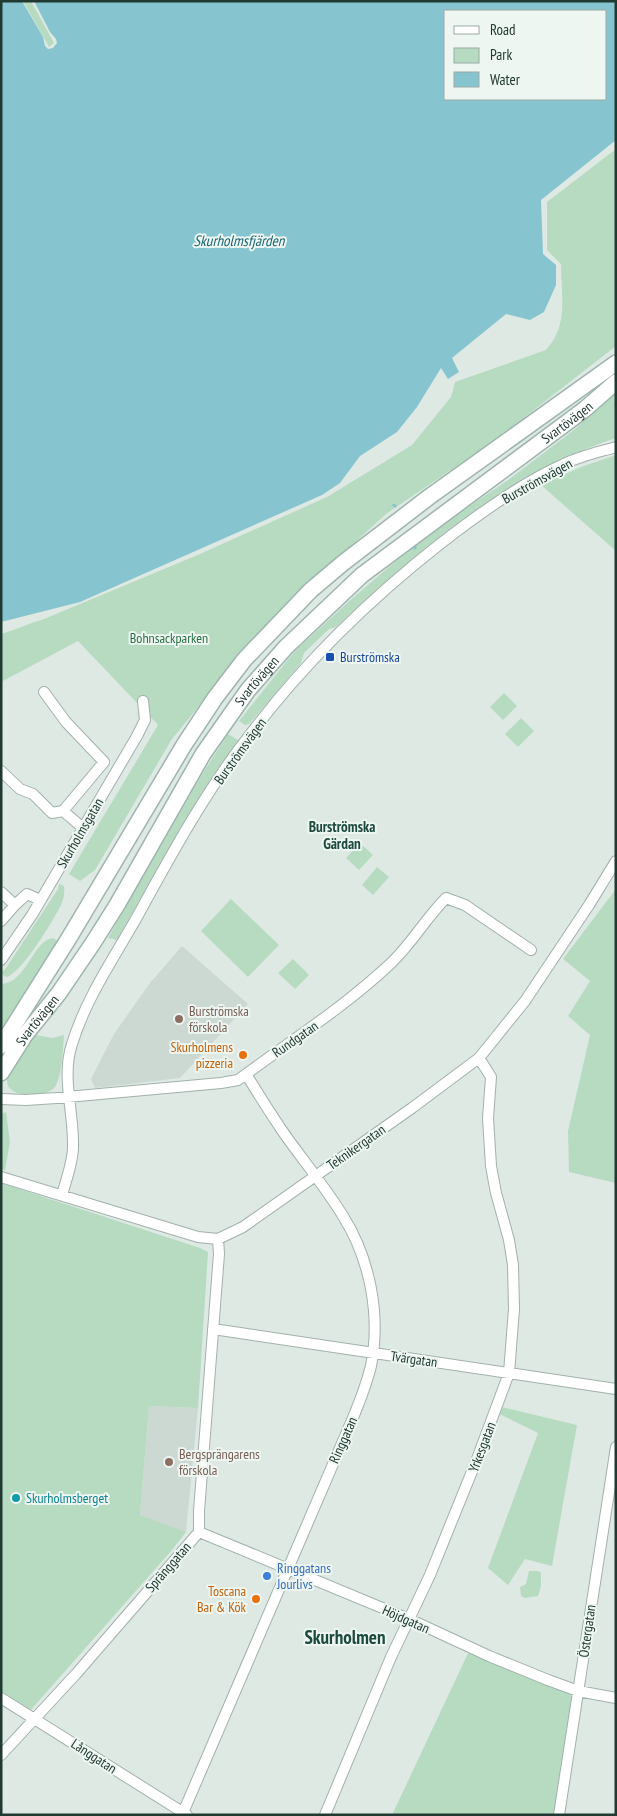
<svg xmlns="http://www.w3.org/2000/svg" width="617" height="1816" viewBox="0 0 617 1816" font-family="'PT Sans Narrow',sans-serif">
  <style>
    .built { fill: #ccd9d3 }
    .green { fill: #b7dbc0 }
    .water { fill: #86c5cf; fill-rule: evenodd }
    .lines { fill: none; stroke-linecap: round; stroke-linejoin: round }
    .stream { stroke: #86c5cf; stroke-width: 3 }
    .street-casing { stroke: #a1b1ab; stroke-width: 12 }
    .secondary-casing { stroke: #9db5ac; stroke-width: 18 }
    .street { stroke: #fff; stroke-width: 10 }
    .secondary { stroke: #fff; stroke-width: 15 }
    .transit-dot { fill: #1a4fb4; stroke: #eef6f2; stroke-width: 2 }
    .education-dot { fill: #8d6e63; stroke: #eef6f2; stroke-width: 2 }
    .food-dot { fill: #e8710a; stroke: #eef6f2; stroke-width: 2 }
    .culture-dot { fill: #0f9aa8; stroke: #eef6f2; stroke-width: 2 }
    .shop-dot { fill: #3f7fe0; stroke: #eef6f2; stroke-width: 2 }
    .labels { text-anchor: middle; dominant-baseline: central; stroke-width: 4; stroke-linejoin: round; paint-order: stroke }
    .street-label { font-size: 14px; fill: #203931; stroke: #eef6f2 }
    .park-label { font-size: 14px; fill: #2b6f44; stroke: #eef6f2 }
    .transit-label { font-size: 14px; fill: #164399; stroke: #eef6f2; text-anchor: start }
    .education-label { font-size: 14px; fill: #785e54; stroke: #eef6f2; text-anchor: start }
    .food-label { font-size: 14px; fill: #c56008; stroke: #eef6f2; text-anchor: end }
    .culture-label { font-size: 14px; fill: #0d838f; stroke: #eef6f2; text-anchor: start }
    .shop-label { font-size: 14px; fill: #366cbe; stroke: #eef6f2; text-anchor: start }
    .water-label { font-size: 15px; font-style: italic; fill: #1b6673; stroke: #eef6f2 }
    .neighbourhood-label { font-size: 15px; font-weight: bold; fill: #1c4a3e; stroke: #eef6f2 }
    .district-label { font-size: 19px; font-weight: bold; fill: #1c4a3e; stroke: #eef6f2 }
  </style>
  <rect width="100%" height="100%" fill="#dee9e4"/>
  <path class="built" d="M182,946L248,1004L180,1078L95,1088L91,1079L114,1034L150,983Z
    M149,1406L198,1408L186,1532L140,1516Z"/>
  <path class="green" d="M23,1H31L54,43L49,47Z
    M616,149V346L495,440L386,514L269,621L172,739L95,870L80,881L69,874L158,725L78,641L1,682V634C16,630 29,623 44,619L200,554L327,497L412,445L451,397L455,382L546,350C569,325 561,296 561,264L547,250V202Z
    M616,390V438C507,473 418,551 336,627L329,629L304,653L301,663L249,724L245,725L239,721L294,652L346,604L397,560L442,525L508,480L574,430Z
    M616,455V551L541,485L581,467Z
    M504,693L517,706L503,720L490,707Z
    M521,718L534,731L518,747L505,734Z
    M228,734L238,740L160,864L117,940L108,938L199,779Z
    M360,843L373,855L359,870L346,858Z
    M377,867L389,877L373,895L362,885Z
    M59,884L64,886C65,892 64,898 61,905C53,921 23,971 7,977L3,975L2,972L6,968L58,889Z
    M616,889V1183L569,1172L568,1131L590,1035L568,1016L590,981L563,959Z
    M231,899L279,945L248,977L201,931Z
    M53,938L58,941L35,976L1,1038V984C27,983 32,941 53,938Z
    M293,959L309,975L295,989L278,973Z
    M35,1035L53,1038L64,1035C63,1047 62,1077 55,1087C46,1098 6,1099 7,1080C9,1063 24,1047 35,1035Z
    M6,1112L10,1142L5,1170L1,1169V1114Z
    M1,1183L200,1248L208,1252L198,1408L149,1406L140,1515L186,1532L172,1550L29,1712L1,1691Z
    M497,1406L577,1425L552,1566L525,1559L508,1585L488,1568L538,1433L495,1412Z
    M529,1571H539L541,1573V1586L538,1596L525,1598L521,1596L520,1587L526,1584Z
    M471,1647L577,1691L558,1815H392Z"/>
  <path class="water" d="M1,1H22L43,37L45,46L48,49L53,48L57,43L56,39L50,32L34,1H616V140L541,200L543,254L556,265V285L544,312L530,320L506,314L452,358L459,372L448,379L441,368L417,407L397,432L360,456L340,483L322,495L80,602L1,622ZM446,11H606V99H446Z"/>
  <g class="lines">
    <path class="stream" d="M394,505L395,506
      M415,547V548"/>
    <g class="street-casing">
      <path id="street" d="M44,692L66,722L104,762L63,811
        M1,771L20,789L33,794L52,813L63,811L83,828
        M1,892L15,905L27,894L40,900
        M1,921L15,905
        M1,960L32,915L137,736L145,720L143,701
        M1,1099L26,1100L56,1098L221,1083L238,1080C289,1042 343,1008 389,965C411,945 425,919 446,898L465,905L531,950
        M1,1177L198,1237L218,1239L243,1227L412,1108L479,1058L525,1001L589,905L616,861
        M62,1195C66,1180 73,1162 73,1147C74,1112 61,1077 72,1044C86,998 114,958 137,917C172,853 207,789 252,732C306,661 370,599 440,544C476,516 523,482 564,464C580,456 599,452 616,447
        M213,1329L616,1389
        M199,1532L409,1619L489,1656L548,1680L578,1691L616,1698
        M1,1698L187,1815
        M1,1755L76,1674L199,1532V1511L219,1254L218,1239
        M182,1815L355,1413C361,1398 367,1382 371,1366C381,1315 370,1259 343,1216C324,1185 301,1158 281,1129C269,1111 257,1092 246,1074
        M325,1815L391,1657L430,1575L477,1459L509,1373L514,1309L513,1265L509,1240L496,1193L491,1166L488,1118L491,1077L479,1058
        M559,1815L616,1447"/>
    </g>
    <g class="secondary-casing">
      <g id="secondary">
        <path d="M1,1046L69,938L184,745L215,698L244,660L311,590L343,563L429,497L616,363"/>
        <path id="s1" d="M1,1073L25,1035L59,993L93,943L117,905L203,754L248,690L286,647L362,575L585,409L616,382"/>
      </g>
    </g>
    <use href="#street" class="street"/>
    <use href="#secondary" class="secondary"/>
  </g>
  <rect class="transit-dot" x="325" y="652" width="10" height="10" rx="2.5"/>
  <g class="education-dot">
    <circle cx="179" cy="1019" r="5"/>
    <circle cx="169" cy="1462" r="5"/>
  </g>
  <g class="food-dot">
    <circle cx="243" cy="1055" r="5"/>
    <circle cx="256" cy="1599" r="5"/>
  </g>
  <circle class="culture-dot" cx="16" cy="1498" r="5"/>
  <circle class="shop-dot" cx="267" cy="1576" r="5"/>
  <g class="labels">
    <g class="street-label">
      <text stroke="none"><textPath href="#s1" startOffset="874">Svartövägen</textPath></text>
      <text transform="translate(537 481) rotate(-29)">Burströmsvägen</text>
      <text stroke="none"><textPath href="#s1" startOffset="469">Svartövägen</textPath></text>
      <text transform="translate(240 751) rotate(-54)">Burströmsvägen</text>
      <text transform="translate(80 833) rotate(-60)">Skurholmsgatan</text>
      <text stroke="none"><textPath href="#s1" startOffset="64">Svartövägen</textPath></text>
      <text transform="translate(295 1039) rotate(-35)">Rundgatan</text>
      <text transform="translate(356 1147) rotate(-35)">Teknikergatan</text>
      <text transform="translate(414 1359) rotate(8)">Tvärgatan</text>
      <text transform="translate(343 1440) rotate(-66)">Ringgatan</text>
      <text transform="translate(482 1447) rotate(-69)">Yrkesgatan</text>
      <text transform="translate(168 1567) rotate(-49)">Spränggatan</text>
      <text transform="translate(406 1619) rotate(24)">Höjdgatan</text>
      <text transform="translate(587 1631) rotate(-82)">Östergatan</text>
      <text transform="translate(94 1756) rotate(33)">Långgatan</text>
    </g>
    <g class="park-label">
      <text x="169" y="638">Bohnsackparken</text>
    </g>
    <g class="transit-label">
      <text x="340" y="657">Burströmska</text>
    </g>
    <g class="education-label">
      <text x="189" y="1011">Burströmska<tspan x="189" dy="16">förskola</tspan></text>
      <text x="179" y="1454">Bergsprängarens<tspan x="179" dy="16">förskola</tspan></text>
    </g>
    <g class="food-label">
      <text x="233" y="1047">Skurholmens<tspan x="233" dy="16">pizzeria</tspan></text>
      <text x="246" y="1591">Toscana<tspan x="246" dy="16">Bar &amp; Kök</tspan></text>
    </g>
    <g class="culture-label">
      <text x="26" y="1498">Skurholmsberget</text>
    </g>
    <g class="shop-label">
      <text x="277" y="1568">Ringgatans<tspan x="277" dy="16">Jourlivs</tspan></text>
    </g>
    <g class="water-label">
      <text x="239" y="240">Skurholmsfjärden</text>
    </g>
    <g class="neighbourhood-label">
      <text x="342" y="826">Burströmska<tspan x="342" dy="17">Gärdan</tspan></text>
    </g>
    <g class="district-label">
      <text x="345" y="1637">Skurholmen</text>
    </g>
  </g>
  <rect width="617" height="1816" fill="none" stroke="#203931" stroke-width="5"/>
  <rect x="444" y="10" width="162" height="90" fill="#eef6f2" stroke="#9caaa5"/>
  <rect x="454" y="26" width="25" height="8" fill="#ffffff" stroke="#9caaa5"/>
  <text x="490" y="35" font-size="15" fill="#203931">Road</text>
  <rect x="454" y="48" width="25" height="15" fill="#b7dbc0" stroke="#9caaa5"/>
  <text x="490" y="60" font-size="15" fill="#203931">Park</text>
  <rect x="454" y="72" width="25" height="15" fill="#86c5cf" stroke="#9caaa5"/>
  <text x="490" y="85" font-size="15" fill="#203931">Water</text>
</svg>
